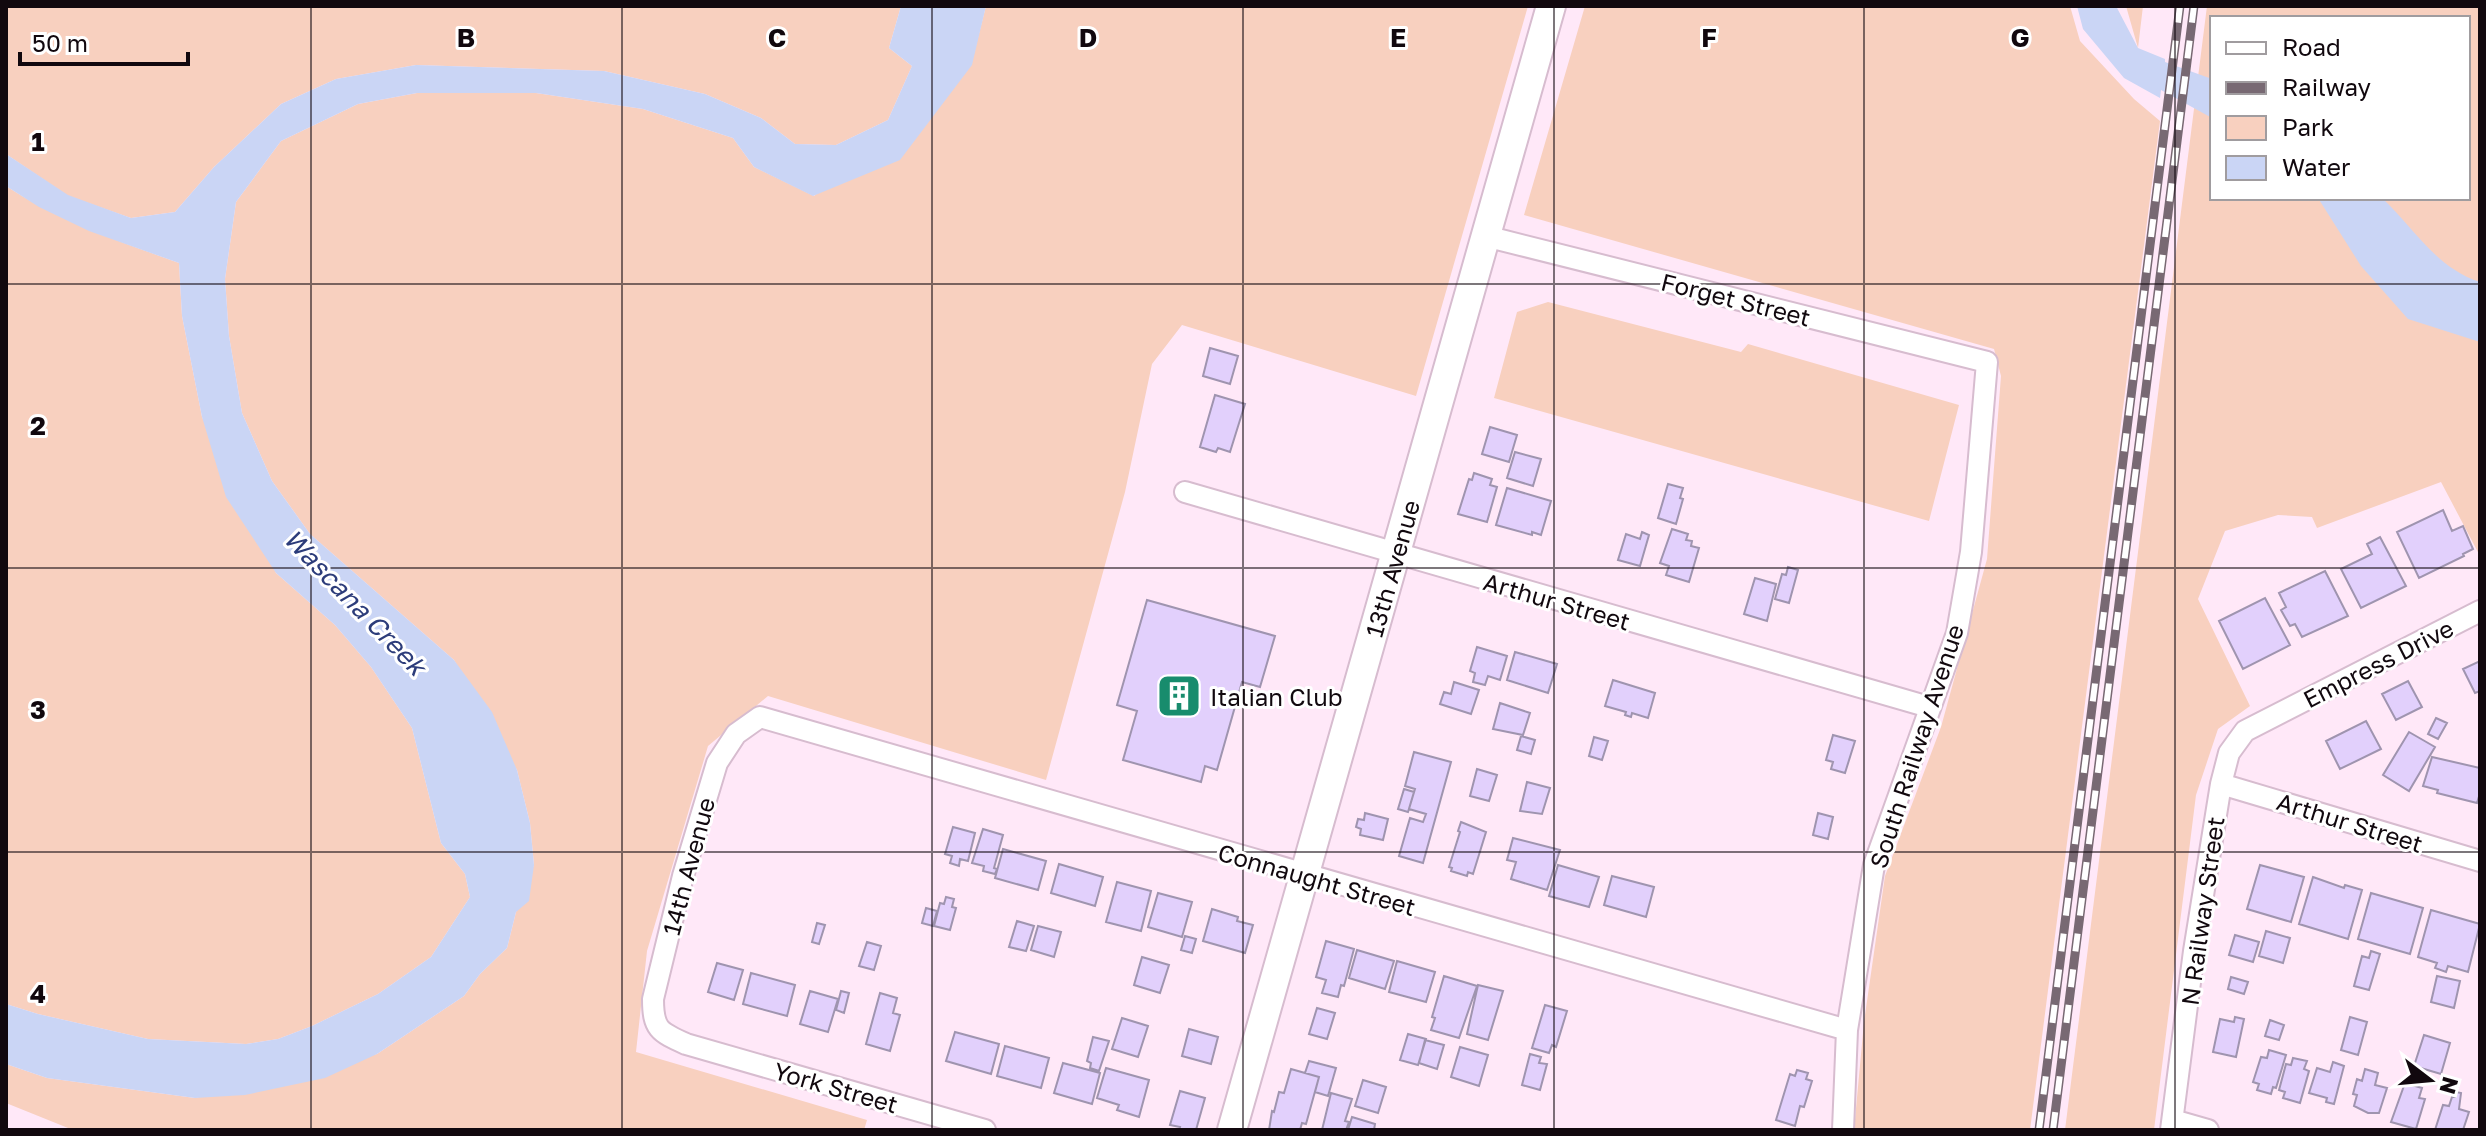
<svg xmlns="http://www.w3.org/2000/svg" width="2486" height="1136" viewBox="0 0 2486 1136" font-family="'Golos Text',sans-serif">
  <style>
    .green { fill: #f8d0bf; fill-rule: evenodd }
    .water { fill: #cad5f5 }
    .building { fill: #e2d0fc; stroke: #9f94af; stroke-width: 2 }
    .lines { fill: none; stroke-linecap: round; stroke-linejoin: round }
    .street-casing { stroke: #d7bccf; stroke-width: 24 }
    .secondary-casing { stroke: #d7bccf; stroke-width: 32 }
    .street { stroke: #fff; stroke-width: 20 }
    .secondary { stroke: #fff; stroke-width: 28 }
    .rail-casing { stroke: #786973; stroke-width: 9 }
    .rail { stroke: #fff; stroke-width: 6; stroke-dasharray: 18; stroke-linecap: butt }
    .grid { fill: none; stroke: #11080e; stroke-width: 2; stroke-opacity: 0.55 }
    .labels { text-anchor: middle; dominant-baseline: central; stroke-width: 6; stroke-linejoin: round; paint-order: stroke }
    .street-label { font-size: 24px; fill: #11080e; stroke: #fff }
    .poi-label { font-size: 24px; fill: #11080e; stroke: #fff; text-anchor: start }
    .water-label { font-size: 26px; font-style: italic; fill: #2c3c7a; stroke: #fff }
    .grid-label { font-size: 26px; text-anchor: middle; font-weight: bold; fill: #11080e; stroke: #fff; stroke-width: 6; stroke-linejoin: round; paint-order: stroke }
  </style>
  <rect width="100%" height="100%" fill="#ffe8f8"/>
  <path class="green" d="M6,6H901L889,48L912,66L888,120L836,145L795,144L761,118L705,94L604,71L416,65L336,79L281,104L214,167L175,212L131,218L68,196L6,154Z
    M986,6H1528L1416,396L1182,325L1152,364L1125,492L1046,780L768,696L708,746L647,951L636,1052L867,1120L864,1130H73L6,1103V1064L47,1078L195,1098L377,1054L464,996L480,974L507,948L516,912L534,865L530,823L517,770L454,660L310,534L272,481L242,413L229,336L225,279L236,202L281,141L358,104L417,93H536L643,109L733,138L754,167L814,196L971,65Z
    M1585,6H2070L2080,41L2134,99L2160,121L2030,1130H1854L1864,1022L1885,876L1941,727L1987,559L2001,376L1994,349L1524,215Z
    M2126,6H2143L2138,48Z
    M2207,6H2480V556L2441,482L2317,528L2312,517L2278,515L2225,531L2198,599L2250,706L2218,729L2196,795L2154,1130H2065ZM2212,18H2468V198H2212Z
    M6,186C60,221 118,241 179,263L182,316L202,417L276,573L335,625L371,667L412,728L441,843L465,874L470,897L431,957L378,994L312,1026L278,1039L246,1044L148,1039L38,1014L6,1004Z
    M1548,302L1741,352L1748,344L1959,405L1929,521L1494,398L1517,312Z"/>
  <path class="water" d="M901,6H986L972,65L900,160L813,196L754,167L733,138L643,109L536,93H417L358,104L281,141L236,202L225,279L229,336L242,413L272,481L310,534L454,660L492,712L517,770L530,823L534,865L529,901L516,912L507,948L480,974L464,996L377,1054L325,1078L245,1095L195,1098L47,1078L6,1064V1004L38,1014L148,1039L246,1044L278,1039L312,1026L378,994L431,957L470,897L465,874L441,843L412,728L371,667L335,625L276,573L226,497L202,417L182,316L179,263L89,231L39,207L6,186V154L68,195L131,218L175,212L214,167L281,104L336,79L416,65L604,71L705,94L761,118L795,144L836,145L888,120L912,66L889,48Z
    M2077,6H2116L2138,48L2165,59V62L2212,79V118L2161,90L2160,98L2124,78L2083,29Z
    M2318,198H2382C2414,228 2436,268 2480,282V342L2408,319L2361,266Z"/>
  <path class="building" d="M1210,348L1238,356L1230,384L1203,376Z
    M1215,395L1245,404L1230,452L1218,448L1216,452L1200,447Z
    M1490,427L1517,435L1509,462L1482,454Z
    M1515,452L1541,459L1533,486L1507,478Z
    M1474,473L1492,479L1490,485L1497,487L1487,522L1458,514L1469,479L1472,480Z
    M1668,484L1683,488L1680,498L1683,499L1676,524L1658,518Z
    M1507,488L1551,501L1541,535L1532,532V535L1496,525Z
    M2443,510L2452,531L2463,526L2473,549L2463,554L2464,556L2419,578L2397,532Z
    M1672,529L1688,534L1686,540L1692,541L1691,546L1699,548L1689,582L1666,575L1669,566L1660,563Z
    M1642,532L1649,535L1640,566L1618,560L1626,534L1640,539Z
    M2380,537L2406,586L2361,608L2341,569L2372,554L2367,544Z
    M1788,567L1798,570L1789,603L1775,599L1782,574L1786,575Z
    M2325,571L2348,616L2302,637L2295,624L2290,626L2281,610L2286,607L2279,593Z
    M1755,578L1776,584L1767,621L1744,614Z
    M2265,598L2290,645L2243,669L2219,621Z
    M1147,600L1275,636L1260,687L1242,682L1217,770L1205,766L1201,782L1123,760L1137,711L1117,705Z
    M1477,647L1507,656L1500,680L1488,676L1485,685L1473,682L1475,673L1470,671Z
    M1515,652L1557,664L1548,693L1507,680Z
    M2480,661V691L2475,693L2463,669Z
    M1613,680L1655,693L1648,718L1632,713L1631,717L1625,715L1626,712L1605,706Z
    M2408,681L2422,707L2396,720L2382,694Z
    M1454,682L1479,690L1471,714L1440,704L1444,692L1451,694Z
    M1500,703L1530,713L1523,735L1493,729Z
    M2436,718L2447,723L2438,739L2428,734Z
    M2366,721L2381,749L2340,769L2326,741Z
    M2409,732L2435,747L2409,791L2383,775Z
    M1833,735L1855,741L1845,773L1831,769L1833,762L1826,760Z
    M1521,736L1535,740L1531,754L1517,750Z
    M1594,737L1608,741L1602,760L1589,756Z
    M1414,752L1451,762L1423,863L1399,856L1410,818L1423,822L1426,814L1409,809L1415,789L1405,786Z
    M2432,757L2480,768V793L2477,803L2437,793L2438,790L2423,786Z
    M1477,769L1497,775L1489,801L1470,796Z
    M1527,782L1550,788L1542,814L1520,811Z
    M1404,789L1414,792L1408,812L1398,809Z
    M1365,813L1388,819L1383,840L1360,835L1361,829L1356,827L1358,819L1364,820Z
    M1818,813L1833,817L1828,839L1813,835Z
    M1461,822L1486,832L1473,874L1468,872L1467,876L1451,871L1452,868L1449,867L1460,832L1458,831Z
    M953,827L975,833L968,861L960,859L959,866L950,863L952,856L945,854Z
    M983,829L1003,835L994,868L997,869L995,874L983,871L984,866L972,863Z
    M1513,838L1560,850L1547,890L1511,879L1516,862L1507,860Z
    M1003,849L1046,861L1038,890L995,878Z
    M1059,864L1103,877L1095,906L1051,893Z
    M1558,865L1599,877L1589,907L1549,896Z
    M2260,865L2304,877L2291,922L2247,909Z
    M1612,876L1654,887L1646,917L1604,905Z
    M2313,877L2344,888L2345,885L2362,890L2348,939L2299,924Z
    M1117,882L1151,891L1141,931L1106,922Z
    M1158,893L1192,902L1182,937L1148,927Z
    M2371,893L2423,908L2410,954L2358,939Z
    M946,897L954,899L952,907L956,908L950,930L934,926L940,903L944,904Z
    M926,908L937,911L933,926L922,923Z
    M1212,909L1238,917L1237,921L1253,925L1245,953L1203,941Z
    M2431,910L2480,924L2468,972L2448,966L2446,972L2435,968L2437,963L2418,957Z
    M1017,921L1034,926L1026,951L1009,947Z
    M817,923L825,925L819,944L812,942Z
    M1038,926L1061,932L1054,957L1031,950Z
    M2266,931L2290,938L2283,963L2259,956Z
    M2235,935L2259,942L2253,962L2229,955Z
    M1185,936L1196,939L1192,953L1181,950Z
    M1326,941L1354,949L1344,986L1341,985L1338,997L1322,993L1326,980L1316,977Z
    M867,942L881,946L874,970L859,966Z
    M1357,950L1394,961L1385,989L1349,978Z
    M2371,951L2380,954L2369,990L2354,986L2362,956L2369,958Z
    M1142,957L1169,965L1160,993L1134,985Z
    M1397,961L1435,972L1426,1002L1389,992Z
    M717,963L743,970L734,1000L708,992Z
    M751,973L795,985L787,1016L743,1004Z
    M1444,976L1477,986L1459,1038L1431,1030L1435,1018L1432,1017Z
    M2437,976L2460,981L2454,1008L2431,1002Z
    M2231,977L2248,982L2244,994L2228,989Z
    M1478,985L1503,991L1488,1040L1467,1034Z
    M810,991L838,999L828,1032L800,1024Z
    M841,991L849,993L844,1013L836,1010Z
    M880,993L897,998L893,1013L900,1015L890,1051L866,1044Z
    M1545,1005L1567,1011L1556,1047L1552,1045L1549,1053L1532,1048Z
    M1317,1008L1335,1013L1327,1039L1309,1034Z
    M2235,1017L2244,1019L2236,1057L2213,1052L2220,1019L2234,1022Z
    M2350,1017L2367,1022L2358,1055L2341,1050Z
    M1122,1018L1148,1026L1138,1057L1112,1049Z
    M2270,1020L2284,1025L2279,1040L2265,1036Z
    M1189,1029L1218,1037L1211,1064L1182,1056Z
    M955,1032L999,1044L991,1074L946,1061Z
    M1408,1034L1426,1039L1418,1065L1400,1060Z
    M2424,1035L2450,1043L2441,1074L2414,1066Z
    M1093,1037L1109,1041L1099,1071L1090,1068L1091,1063L1087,1061Z
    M1425,1040L1444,1045L1437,1069L1419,1063Z
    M1005,1046L1049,1058L1041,1088L997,1076Z
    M1460,1047L1488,1055L1479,1086L1451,1077Z
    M2269,1050L2286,1055L2276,1088L2273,1087L2271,1094L2257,1090L2259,1084L2253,1082L2261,1057L2267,1058Z
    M1530,1054L1541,1057L1539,1063L1547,1064L1540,1090L1522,1085Z
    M2293,1058L2307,1061L2304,1069L2309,1071L2300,1103L2283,1098L2285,1092L2279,1090L2286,1064L2291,1065Z
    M1309,1061L1336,1068L1328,1096L1315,1092L1319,1077L1305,1073Z
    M2333,1062L2344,1066L2334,1104L2326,1102L2327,1098L2309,1093L2317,1068L2330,1072Z
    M1063,1063L1100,1073L1092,1104L1054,1093Z
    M1106,1068L1149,1080L1139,1117L1117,1110L1119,1105L1097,1098Z
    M1291,1069L1319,1077L1306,1124L1302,1123L1300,1130H1269L1272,1111L1274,1112L1279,1092L1284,1093Z
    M2365,1069L2378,1073L2375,1085L2387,1088L2379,1113H2368L2354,1106L2357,1095L2353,1094L2357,1079L2362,1081Z
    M1797,1070L1808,1073L1806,1079L1812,1081L1804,1107L1800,1106L1795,1126L1776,1120L1790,1074L1795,1076Z
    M1363,1080L1386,1087L1378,1113L1355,1106Z
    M2405,1083L2422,1088L2419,1098L2425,1099L2416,1129L2391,1122Z
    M1180,1091L1205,1098L1196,1130H1179L1180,1127L1170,1125Z
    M2456,1092L2461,1093L2459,1109L2469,1112L2463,1130H2435L2443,1105L2449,1106L2452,1097H2455Z
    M1331,1093L1352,1099L1345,1121L1349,1122L1346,1130H1322Z
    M1352,1117L1375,1124L1374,1130H1348Z"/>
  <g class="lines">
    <g class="street-casing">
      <path id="street" d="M1485,236L1987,362L1971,552L1957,633L1874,865L1847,1030L1843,1130
        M1185,492L1929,707
        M2221,784L2480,861
        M2173,1120L2208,1130
        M985,1130L686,1044C659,1032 653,1029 653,999L683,876L717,763L736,734L760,717L1847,1030
        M2171,1130L2194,951L2221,784L2229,753L2245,731L2480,611"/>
    </g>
    <g class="secondary-casing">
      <g id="secondary">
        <path id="s1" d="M1232,1130L1551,6"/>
      </g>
    </g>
    <use href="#street" class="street"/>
    <use href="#secondary" class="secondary"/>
    <g class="rail-casing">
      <path id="rail" d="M2039,1130L2180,6
        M2053,1130L2194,6"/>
    </g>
    <use href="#rail" class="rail"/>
  </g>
  <path class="grid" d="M311,6V1130M622,6V1130M932,6V1130M1243,6V1130M1554,6V1130M1864,6V1130M2175,6V1130M6,284H2480M6,568H2480M6,852H2480"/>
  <defs>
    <g id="building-square" transform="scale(2.3)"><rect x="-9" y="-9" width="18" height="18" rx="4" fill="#188c6d" stroke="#fff"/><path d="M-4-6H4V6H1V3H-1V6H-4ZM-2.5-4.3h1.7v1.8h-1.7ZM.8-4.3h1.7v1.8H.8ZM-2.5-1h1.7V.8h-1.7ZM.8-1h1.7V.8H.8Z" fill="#fff"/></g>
  </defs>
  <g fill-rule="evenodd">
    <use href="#building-square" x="1179" y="696"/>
  </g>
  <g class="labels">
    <g class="street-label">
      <text transform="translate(1736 299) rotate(14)">Forget Street</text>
      <text stroke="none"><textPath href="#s1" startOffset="584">13th Avenue</textPath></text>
      <text transform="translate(1557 601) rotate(16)">Arthur Street</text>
      <text transform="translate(2378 663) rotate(-27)">Empress Drive</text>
      <text transform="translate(1916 746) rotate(-72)">South Railway Avenue</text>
      <text transform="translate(2350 822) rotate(17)">Arthur Street</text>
      <text transform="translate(688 866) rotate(-75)">14th Avenue</text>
      <text transform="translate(1317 879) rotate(16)">Connaught Street</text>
      <text transform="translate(2202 911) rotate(-82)">N Railway Street</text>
      <text transform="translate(836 1087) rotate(16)">York Street</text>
    </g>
    <g class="poi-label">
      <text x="1210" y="696">Italian Club</text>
    </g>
    <g class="water-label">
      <text transform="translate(355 602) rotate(46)">Wascana Creek</text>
    </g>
  </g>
  <g class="grid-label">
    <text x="466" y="47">B</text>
    <text x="777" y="47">C</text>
    <text x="1088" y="47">D</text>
    <text x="1398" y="47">E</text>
    <text x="1709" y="47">F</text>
    <text x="2020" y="47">G</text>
    <text x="38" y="151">1</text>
    <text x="38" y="435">2</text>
    <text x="38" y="719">3</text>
    <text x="38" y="1003">4</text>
  </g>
  <rect width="2486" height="1136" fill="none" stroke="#11080e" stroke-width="16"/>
  <rect x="2210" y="16" width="260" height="184" fill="#ffffff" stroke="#a09c9f" stroke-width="2"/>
  <rect x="2226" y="42" width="40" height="12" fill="#ffffff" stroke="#a09c9f" stroke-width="2"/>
  <text x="2282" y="56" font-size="24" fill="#11080e">Road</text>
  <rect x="2226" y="82" width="40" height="12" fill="#786973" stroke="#a09c9f" stroke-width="2"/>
  <text x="2282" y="96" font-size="24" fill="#11080e">Railway</text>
  <rect x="2226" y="116" width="40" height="24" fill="#f8d0bf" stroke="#a09c9f" stroke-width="2"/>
  <text x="2282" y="136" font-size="24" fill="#11080e">Park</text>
  <rect x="2226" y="156" width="40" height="24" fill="#cad5f5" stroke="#a09c9f" stroke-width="2"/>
  <text x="2282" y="176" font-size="24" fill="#11080e">Water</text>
  <g transform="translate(2430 1080) rotate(106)" stroke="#ffffff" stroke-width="6" paint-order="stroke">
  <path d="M0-6L14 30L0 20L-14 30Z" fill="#11080e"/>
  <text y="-12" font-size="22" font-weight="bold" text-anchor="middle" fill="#11080e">N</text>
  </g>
  <path d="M20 52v12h168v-12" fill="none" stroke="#11080e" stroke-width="4"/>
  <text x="32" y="52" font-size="24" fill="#11080e" stroke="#ffffff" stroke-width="6" paint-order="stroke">50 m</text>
</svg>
